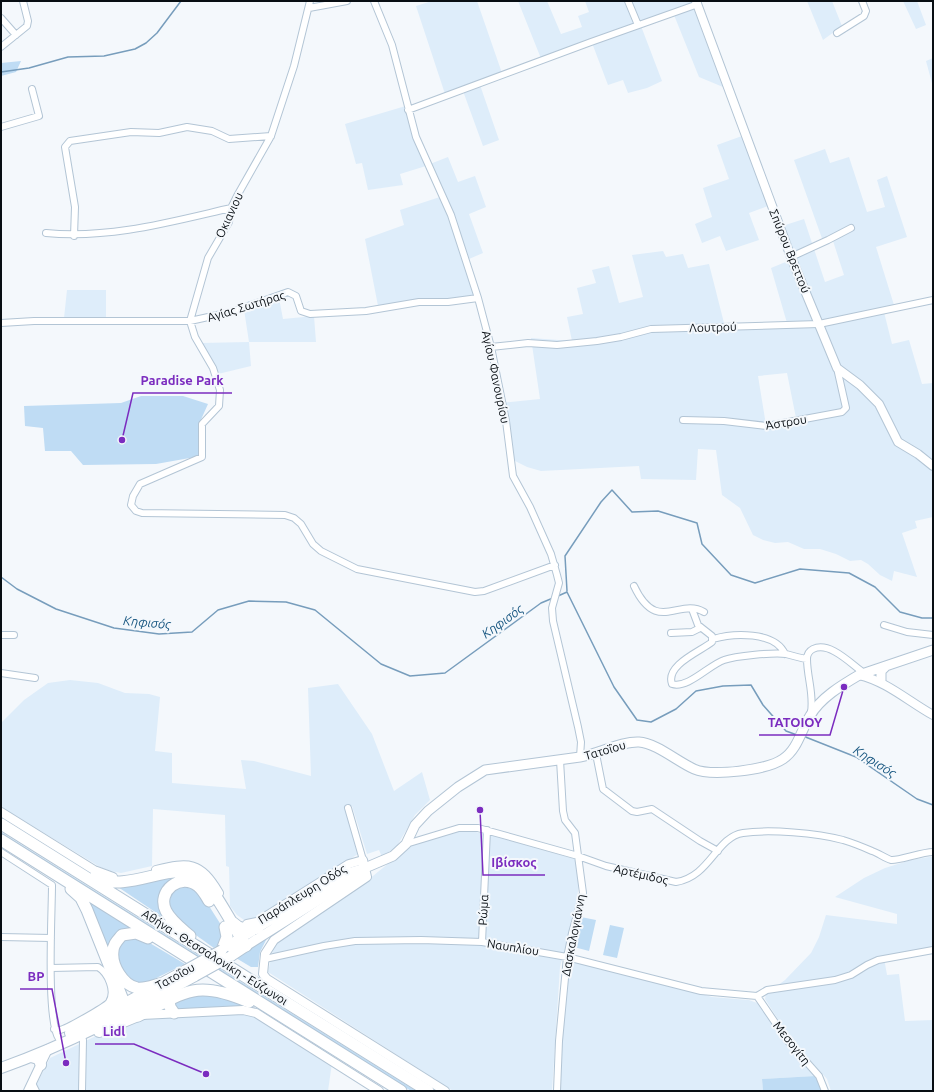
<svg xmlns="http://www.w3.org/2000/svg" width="934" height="1092" viewBox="0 0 934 1092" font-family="Ubuntu,sans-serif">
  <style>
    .built { fill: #deedfa; fill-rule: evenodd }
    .green { fill: #bfdcf4 }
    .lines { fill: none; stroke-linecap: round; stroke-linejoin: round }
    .stream { stroke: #779dbc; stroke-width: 1.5 }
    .minor-casing { stroke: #b3c5d5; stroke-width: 8 }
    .tertiary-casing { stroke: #b3c5d5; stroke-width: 10 }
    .secondary-casing { stroke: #b3c5d5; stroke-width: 11 }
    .primary-casing { stroke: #b3c5d5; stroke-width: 12 }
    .motorway-casing { stroke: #b3c5d5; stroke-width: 13 }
    .minor { stroke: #fff; stroke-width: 6 }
    .tertiary { stroke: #fff; stroke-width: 8 }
    .secondary { stroke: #fff; stroke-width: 9 }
    .primary { stroke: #fff; stroke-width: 10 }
    .motorway { stroke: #fff; stroke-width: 11 }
    .primary-bridge-casing { stroke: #b3c5d5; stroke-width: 12; stroke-linecap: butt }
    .primary-bridge { stroke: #fff; stroke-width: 10 }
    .labels { text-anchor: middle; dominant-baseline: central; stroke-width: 4; stroke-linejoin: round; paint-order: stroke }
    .street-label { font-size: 12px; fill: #080e13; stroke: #f4f8fc }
    .water-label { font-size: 13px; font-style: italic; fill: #1b5983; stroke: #f4f8fc }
    .leader { fill: none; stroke: #7b2cbf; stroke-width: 1.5 }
    .callout-dot { fill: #7b2cbf; stroke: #f4f8fc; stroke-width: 1.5 }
    .callout-label { font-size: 13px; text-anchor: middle; font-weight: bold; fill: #7b2cbf; stroke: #f4f8fc; stroke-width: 4; stroke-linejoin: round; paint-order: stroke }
  </style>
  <rect width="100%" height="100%" fill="#f4f8fc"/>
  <path class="built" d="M432,1H477L503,76L480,85L499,140L483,146L463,91L446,97L416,6Z
    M518,1H547L561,34L582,27L578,16L589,12L585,1H691L723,87L699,77L674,15L641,26L662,81L647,88L628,93L623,80L608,85L592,43L542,61Z
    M807,1H832L842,26L823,40Z
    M903,1H917L926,25L916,29Z
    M933,58V87L926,61Z
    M409,105L413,120L430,164L448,157L458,182L475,176L486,207L469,214L483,253L469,259L481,300L420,303L379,311L365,239L404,225L400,210L440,197L426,166L400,174L403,185L368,190L362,163L356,164L345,124Z
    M742,136L768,206L749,213L759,240L726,251L720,236L702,243L695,224L712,217L703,188L729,179L717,145Z
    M825,149L830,163L849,157L867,212L885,207L877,180L887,176L907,237L876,247L894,305L883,308L892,344L909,340L922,384L933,383V517L915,521L917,528L902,533L917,577L894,571L892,581L880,575L868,564L861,560L850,561L836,554L820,549H804L788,542L775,543L763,540L753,535L740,508L722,495L716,450L698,449L696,480L641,479L639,466L541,471L527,467L507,457L501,403L540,399L531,338L572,341L567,317L583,314L577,288L596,283L592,270L609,266L619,303L643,297L632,255L663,251L666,257L683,254L688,268L709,264L724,323H787L771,268L788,261L776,228L804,219L825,282L844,275L833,241L824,244L794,160ZM787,373L796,418L766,425L758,376Z
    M67,290H106V318H64Z
    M278,293L283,319L314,316L316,342H249L251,366L218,374L215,364L200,343L249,342L243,303Z
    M70,680L98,683L125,693L149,694L160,697L155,751L172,753V783L246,789L241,760L254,761L311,776L308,688L338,684L372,734L394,791L422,772L430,800L415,815L397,846L382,857L379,850L367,854L352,806L345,807L358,854L259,918L251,921L244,920L237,915L230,906L229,867L226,866L225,815L153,809L152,866L121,873L110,871L100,867L1,807V723L24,700L48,683Z
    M460,830L483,833L575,859L579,884L576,905L560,967L552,1091H453L268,972L274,945L363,884L410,846Z
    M929,857H933V948L884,958L887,975L899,974L905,1021L933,1020V1091H831L827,1079L788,1035L765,999L766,994L785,980L811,953L819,937L826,915L897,924V914L835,897L864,878L885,868L911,860Z
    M569,961L642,977L712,997L749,1000L757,1003L764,1008L783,1039L815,1076L762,1079L763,1091H559L561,1030Z
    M247,1013L257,1015L332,1063L328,1091H33L50,1058L98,1035L148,1017Z"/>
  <path class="green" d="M21,61L16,72L1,76V63Z
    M141,396H183L208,404L199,424L201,456L156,464L83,465L71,451H45L43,428L25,426L24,406L121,403Z
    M1,832L416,1091H411L1,835Z
    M173,874L199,882L164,892L173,924L115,885Z
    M189,884L202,895L223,928C225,935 221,944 214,948C203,940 154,908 172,891C175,887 184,886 189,884Z
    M86,900L133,929L109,953Z
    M581,917L596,920L589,951L574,947Z
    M610,925L624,928L617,958L603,955Z
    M123,938L143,939L185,964L144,984L130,981L117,961L119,941Z
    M267,938L260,952L258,967H251L236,958Z
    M199,991L248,1006L177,1009L174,1007V1002Z
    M815,1076L823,1091H763L762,1079Z"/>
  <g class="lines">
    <path class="stream" d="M1,72L29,68L68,57L104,56L135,49L146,43L157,33L181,1
      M1,577L17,589L56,609L114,628L159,634L192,632L218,610L249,601L286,602L315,610L381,664L410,676L445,673L541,603L553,598
      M567,591L565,556L601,502L612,490L632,512L658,511L697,523L702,544L731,575L755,583L800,569L849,573L875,587L900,612L922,618H933
      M558,596L567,592L614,687L637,720L651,722L676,709L696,691L723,686L751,685L763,705L786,731L797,735
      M803,736L856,757L917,799L933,805"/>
    <g class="minor-casing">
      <path id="minor" d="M310,1L294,66L271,136L237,196L231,208L229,222L208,258L190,321L195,337L213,368L220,390L219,406L202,424V457L140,484L133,496L131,505L136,511L142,513L285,515L294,518L301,524L313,544L321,551L357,569L475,592L484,591L555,565
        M374,1L392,45L416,137L451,215L478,298L491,347L506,421L513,476L530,507L551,554L557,575L559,583L552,608L553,621L578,727L581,742L580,757
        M628,1L638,25
        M309,8L347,1
        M1,18L16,35
        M837,33L864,16L866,11L862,1
        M1,47L27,26L28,21L23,1
        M408,110L591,42L698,4
        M1,127L39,116L32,89
        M46,233C110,239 170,222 231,208
        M74,236L75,207L65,147L70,141L131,132L159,133L187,127L212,131L229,139L271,136
        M791,257L828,240L851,228
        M1,323L34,321H190L231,312L288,292L296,296L301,311L310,314L366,311L419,302H448L478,298
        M491,347L528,343L557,345L597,341L621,337L651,329L819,324L933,300
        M683,420L724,421L767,426L842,412L846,408L837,368
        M634,586C657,635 679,597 704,612
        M692,609L698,625L712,636V642C701,651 665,665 672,684C688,689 709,665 724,660C735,656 775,652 786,654C793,656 800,658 807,659
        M884,625L907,632L933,635
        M671,633L692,632L700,628
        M1,635H14
        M713,639C733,633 775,631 785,654
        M1,673L35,678
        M811,712C814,694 807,677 807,659C807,655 809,651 813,649C830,641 851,664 864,673
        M596,754L603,789L632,811L637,812L652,809L700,841L718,851
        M348,808L363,860
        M406,844L459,828H478L578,856L606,866L676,882C710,877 716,837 743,833C769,829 817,833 843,840C853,843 863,847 872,851C878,853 885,858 891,860C898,861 922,852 933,852
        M1,852L52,885C52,913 46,1021 59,1039
        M1,937L51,938
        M482,942L487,830
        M265,959L324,946L355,941L421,940L482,942L567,957L701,991L757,996
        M51,968L98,967C108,973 116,991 109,1002C105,1007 66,1029 60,1030C58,1030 55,1029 54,1029
        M757,996L767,990L835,980L851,975L867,965L878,960L933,950
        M757,996L787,1040L819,1076L825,1091
        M32,1083L36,1091
        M82,1091L83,1040
        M557,1091L559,1041L567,957L572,933L583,893L575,833L565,820L563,811L560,760"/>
    </g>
    <g class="tertiary-casing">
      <path id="tertiary" d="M696,1L791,257L837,368L860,385L879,404L898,442L918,454L933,466
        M859,675C886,681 908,701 933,715
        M1,812L94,870L113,877
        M156,870C189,862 200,861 219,893
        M247,924L257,922L349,864L363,860L367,877L274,940L265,954L263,974L267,979L445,1091
        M142,1015L243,1010L256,1013L379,1091
        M28,1091L48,1049"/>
    </g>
    <g class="secondary-casing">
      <path id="secondary" d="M881,680V671L886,666
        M241,938L348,873L365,868L393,856L406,844L415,825L428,811L458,787L485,770L580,757C598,754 622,741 639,742C656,743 678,762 694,769C712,777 767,770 783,759C798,749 801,730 810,716C820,698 842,685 859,675L933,650
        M246,946L349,881L363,870"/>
    </g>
    <g class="primary-casing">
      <path id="primary" d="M222,950L241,938
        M231,956L246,946
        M99,1032L138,1016
        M70,1033L186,970
        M31,1057L38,1059L41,1065
        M1,1068C69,1044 132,1010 195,976"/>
    </g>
    <g class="motorway-casing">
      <path id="motorway" d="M1,824L428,1091
        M1,840L401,1091
        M95,877C131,895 176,856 202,879C215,890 235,930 246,946
        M71,889L81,898L87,910L123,1000L135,1008
        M232,922C240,930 247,930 258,928
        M190,936C182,929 171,921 166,911C156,891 181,872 198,886C203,890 206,896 209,901
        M148,938L136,933L122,935C118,940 113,944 113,951C111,965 123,985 137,988C145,989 152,986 159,984
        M222,950L227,937L225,927
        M169,1000L170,1007L174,1013
        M109,1011L116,1000V987
        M138,1016C186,992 195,979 249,1002"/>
    </g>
    <use href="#minor" class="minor"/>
    <use href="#tertiary" class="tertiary"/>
    <use href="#secondary" class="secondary"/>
    <use href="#primary" class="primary"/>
    <use href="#motorway" class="motorway"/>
    <g class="primary-bridge-casing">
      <path id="primary-bridge" d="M186,970L222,950
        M195,976L231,956"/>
    </g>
    <use href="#primary-bridge" class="primary-bridge"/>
  </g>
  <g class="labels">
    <g class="street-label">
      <text transform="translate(229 215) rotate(-65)">Οκιανιου</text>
      <text transform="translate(790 251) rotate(68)">Σπύρου Βρεττού</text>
      <text transform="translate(246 306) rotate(-17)">Αγίας Σωτήρας</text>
      <text transform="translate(713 327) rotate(-2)">Λουτρού</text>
      <text transform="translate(496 377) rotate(78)">Αγίου Φανουρίου</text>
      <text transform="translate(786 422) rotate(-9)">Άστρου</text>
      <text transform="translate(605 750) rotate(-16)">Τατοΐου</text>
      <text transform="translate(641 874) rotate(13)">Αρτέμιδος</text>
      <text transform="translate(302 894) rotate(-32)">Παράπλευρη Οδός</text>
      <text transform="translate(483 910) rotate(-87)">Ρώμα</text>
      <text transform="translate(573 935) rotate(-79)">Δασκαλογιάννη</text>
      <text transform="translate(513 947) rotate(9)">Ναυπλίου</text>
      <text transform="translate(215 957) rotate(32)">Αθήνα - Θεσσαλονίκη - Εύζωνοι</text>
      <text transform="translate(175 976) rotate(-29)">Τατοΐου</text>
      <text transform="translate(792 1043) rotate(52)">Μεσογίτη</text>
    </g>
    <g class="water-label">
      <text transform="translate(502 621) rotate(-36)">Κηφισός</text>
      <text transform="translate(147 622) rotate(5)">Κηφισός</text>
      <text transform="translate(875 761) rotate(32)">Κηφισός</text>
    </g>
  </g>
  <path class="leader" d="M122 440L133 393H232M844 687L830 735H759M480 810L483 875H545M66 1063L52 989H20M206 1074L134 1044H95"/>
  <g class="callout-dot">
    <circle cx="122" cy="440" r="4"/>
    <circle cx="844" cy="687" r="4"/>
    <circle cx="480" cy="810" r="4"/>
    <circle cx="66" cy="1063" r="4"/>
    <circle cx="206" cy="1074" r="4"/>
  </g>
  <g class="callout-label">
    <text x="182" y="385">Paradise Park</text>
    <text x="795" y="727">ΤΑΤΟΙΟΥ</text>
    <text x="514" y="867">Ιβίσκος</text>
    <text x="36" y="981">BP</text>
    <text x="114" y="1036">Lidl</text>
  </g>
  <rect width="934" height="1092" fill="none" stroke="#080e13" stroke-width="4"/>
</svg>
